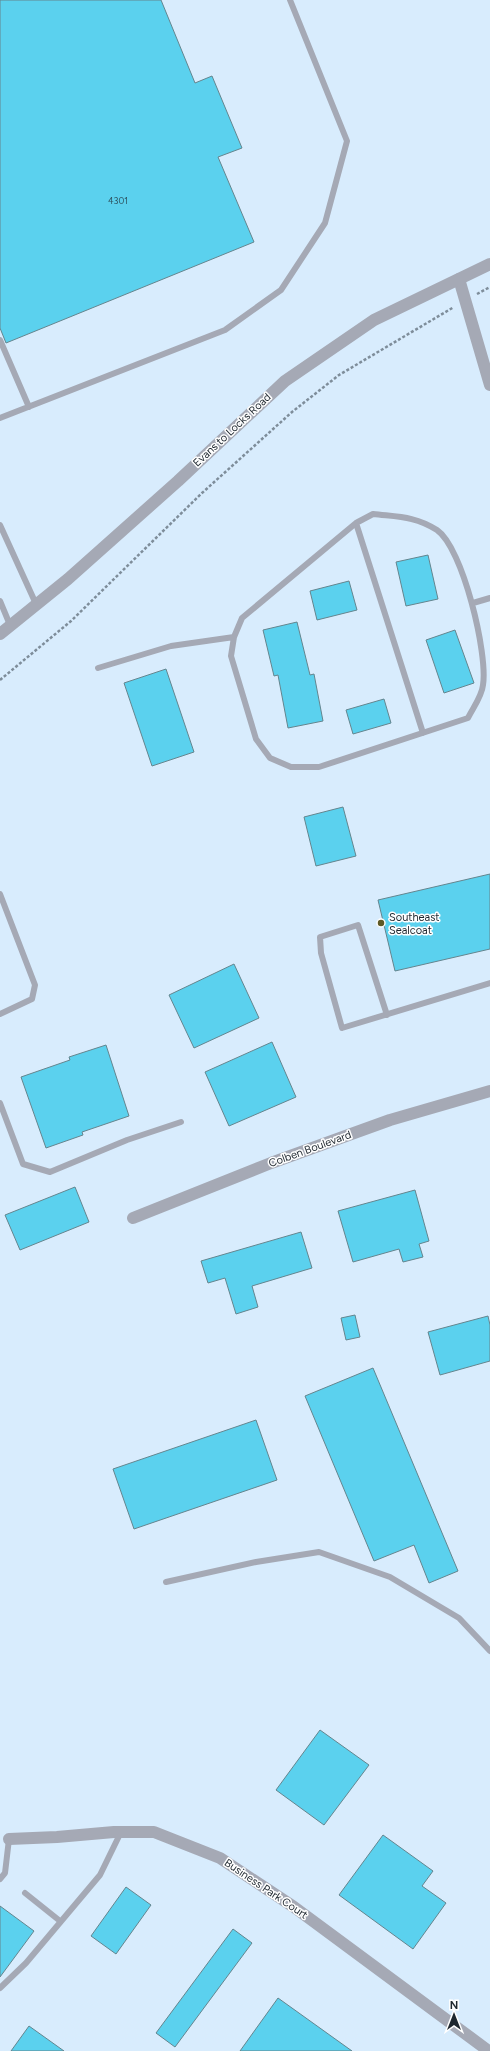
<svg xmlns="http://www.w3.org/2000/svg" width="490" height="2051" viewBox="0 0 490 2051" font-family="Figtree,sans-serif">
  <style>
    .building { fill: #5bd1ee; stroke: #64858e }
    .lines { fill: none; stroke-linecap: round; stroke-linejoin: round }
    .path { stroke: #7e8d9a; stroke-width: 2.5; stroke-dasharray: 3 2; stroke-linecap: butt }
    .service { stroke: #a5a9b5; stroke-width: 6 }
    .minor { stroke: #a5a9b5; stroke-width: 12 }
    .tertiary { stroke: #a5a9b5; stroke-width: 12 }
    .poi-dot { fill: #5d5926; stroke: #fff; stroke-width: 1.5 }
    .labels { text-anchor: middle; dominant-baseline: central; stroke-width: 3; stroke-linejoin: round; paint-order: stroke }
    .number-label { font-size: 9px; fill: #2d525f }
    .street-label { font-size: 11px; fill: #1e272f; stroke: #fff }
    .poi-label { font-size: 11px; fill: #1e272f; stroke: #fff; text-anchor: start }
  </style>
  <rect width="100%" height="100%" fill="#d8ecfd"/>
  <path class="building" d="M0,0H161L195,83L212,76L242,148L218,157L254,242L6,343L0,328Z
    M428,555L438,599L406,606L396,562Z
    M349,581L357,610L317,620L310,591Z
    M297,622L310,675L314,674L323,721L288,728L278,675L274,676L263,630Z
    M455,630L474,683L444,693L426,640Z
    M166,669L194,752L152,766L124,683Z
    M384,699L391,723L353,734L346,710Z
    M343,807L356,856L316,866L304,817Z
    M490,874V949L395,971L378,900Z
    M234,964L259,1018L194,1048L169,995Z
    M272,1042L296,1097L229,1126L205,1072Z
    M106,1045L129,1116L82,1132L83,1135L46,1148L21,1077L70,1060L69,1057Z
    M75,1187L89,1222L20,1250L5,1215Z
    M415,1190L429,1241L419,1244L423,1257L403,1262L399,1249L353,1262L338,1211Z
    M301,1232L312,1268L252,1286L258,1307L236,1314L225,1278L208,1283L201,1261Z
    M355,1315L360,1337L346,1340L341,1318Z
    M488,1316L490,1325V1361L440,1375L428,1332Z
    M373,1368L458,1571L429,1583L414,1545L374,1561L305,1396Z
    M256,1420L277,1480L134,1529L113,1469Z
    M320,1730L369,1765L324,1825L276,1790Z
    M383,1835L433,1871L422,1886L446,1903L413,1949L339,1895Z
    M126,1887L151,1905L116,1954L91,1936Z
    M0,1906L34,1931L0,1977Z
    M233,1929L252,1943L175,2047L156,2033Z
    M278,1998L352,2051H240Z
    M29,2026L64,2051H11Z"/>
  <g class="lines">
    <path class="path" d="M477,294L490,287
      M0,680L71,621L202,493L292,412L339,375L454,307"/>
    <path class="service" d="M0,340L29,407
      M0,418L225,330L281,290L325,223L347,141L290,0
      M373,514C398,517 415,516 437,530C463,548 488,654 483,685C482,696 473,708 468,718L319,767H291L270,758L256,739L231,656L234,637L242,618L356,523Z
      M356,523L423,733
      M0,525L36,604
      M0,601L10,625
      M473,603L490,598
      M98,668L171,646L234,637
      M0,894L35,985L32,999L0,1014
      M387,1015L358,925L320,937L321,953L342,1028L490,983
      M0,1103L23,1164L50,1172L127,1140L181,1122
      M166,1582L256,1562L319,1552L390,1577L459,1618L490,1651
      M0,1879L5,1873L9,1839
      M25,1893L60,1921
      M0,1988L26,1963L100,1875L121,1832"/>
    <path class="minor" d="M459,279L490,385
      M133,1218L271,1163L390,1120L490,1091
      M9,1839L57,1837L114,1832H154L220,1858L294,1907L486,2049"/>
    <path class="tertiary" d="M0,634L68,579L178,481L285,381L374,320L490,264"/>
  </g>
  <circle class="poi-dot" cx="381" cy="923" r="4"/>
  <g class="labels">
    <g class="number-label">
      <text x="118" y="200">4301</text>
    </g>
    <g class="street-label">
      <text transform="translate(232 430) rotate(-43)">Evans to Locks Road</text>
      <text transform="translate(310 1149) rotate(-20)">Colben Boulevard</text>
      <text transform="translate(266 1889) rotate(34)">Business Park Court</text>
    </g>
    <g class="poi-label">
      <text x="389" y="917">Southeast<tspan x="389" dy="13">Sealcoat</tspan></text>
    </g>
  </g>
  <g transform="translate(454 2015)" stroke="#ffffff" stroke-width="3" paint-order="stroke">
  <path d="M0-3L7 15L0 10L-7 15Z" fill="#1e272f"/>
  <text y="-6" font-size="11" font-weight="bold" text-anchor="middle" fill="#1e272f">N</text>
  </g>
</svg>
